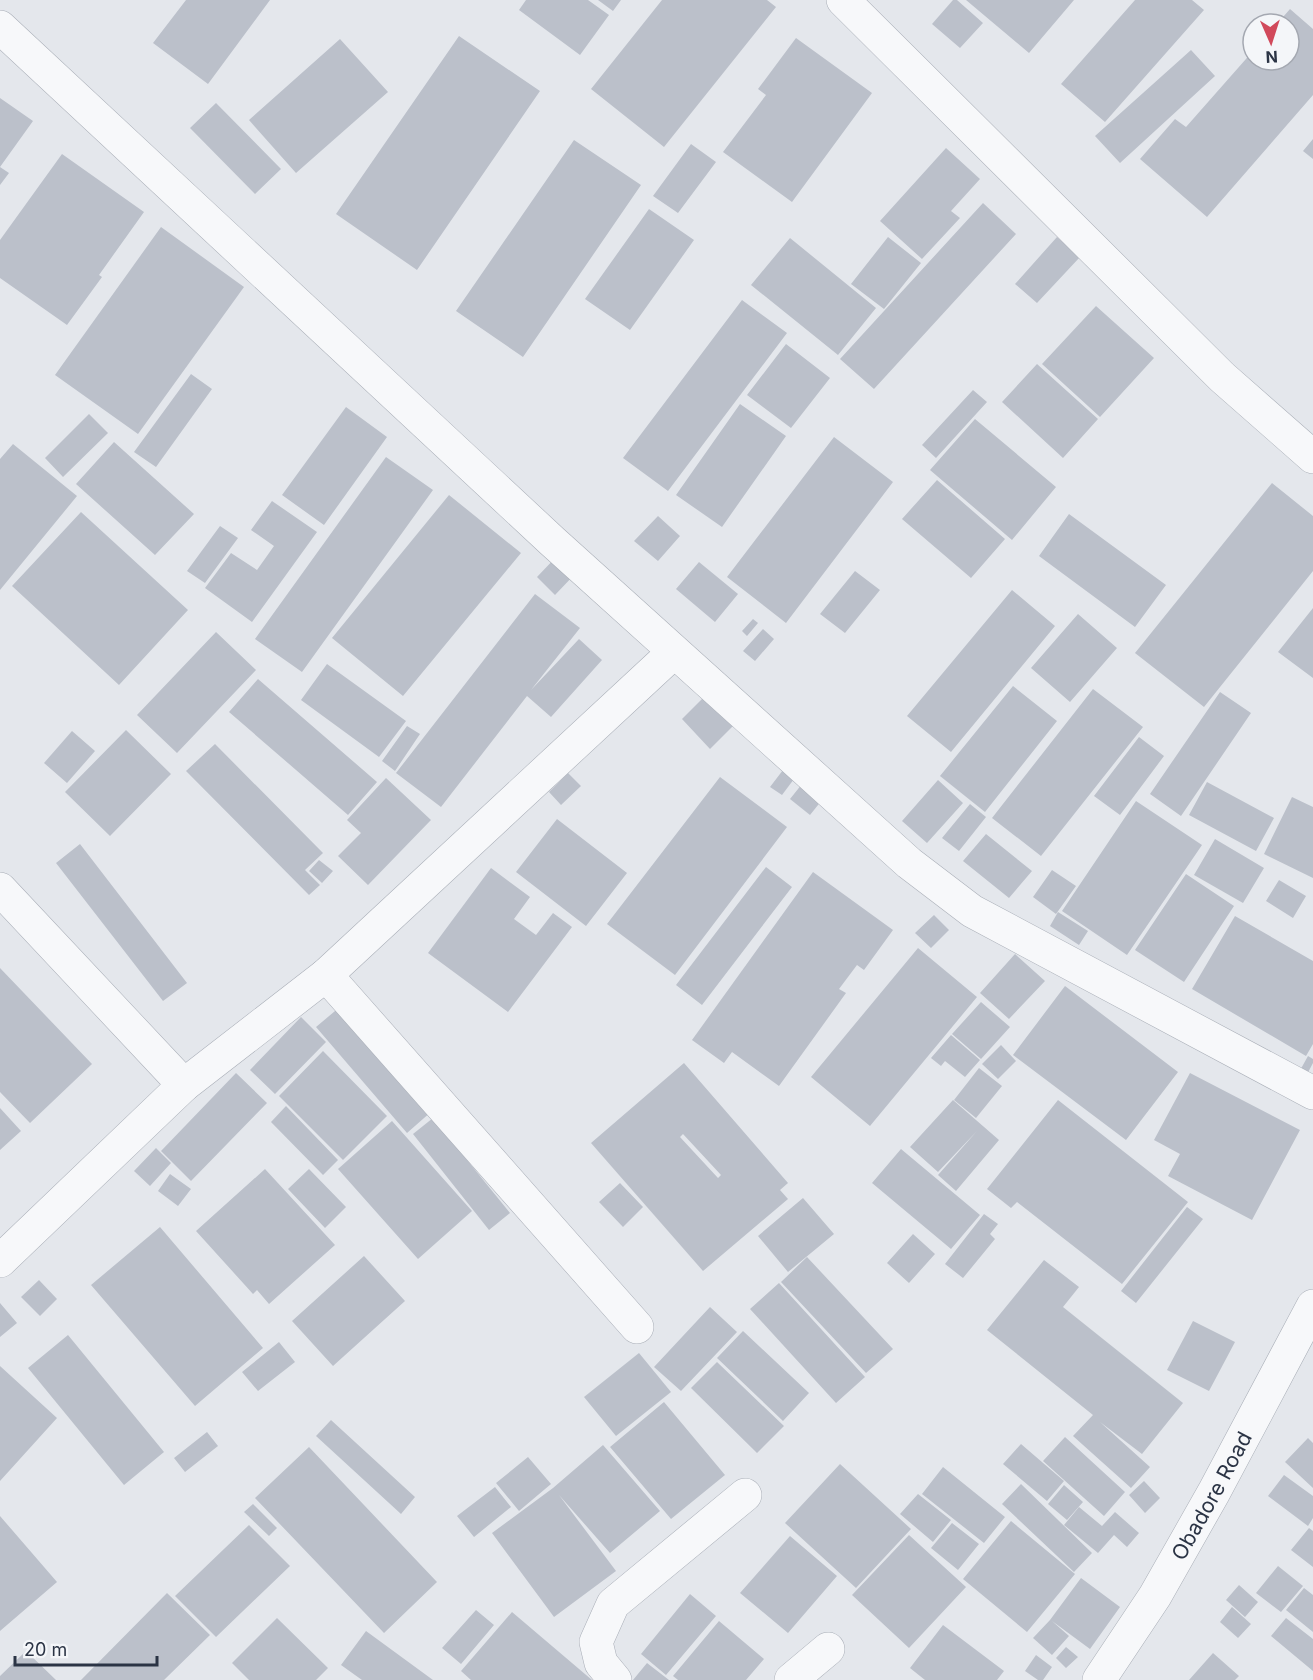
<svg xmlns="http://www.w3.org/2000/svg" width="1313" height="1680" viewBox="0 0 1313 1680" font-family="Inter,sans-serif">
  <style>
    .building { fill: #bbc0ca; fill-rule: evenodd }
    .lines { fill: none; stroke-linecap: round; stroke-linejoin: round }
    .street-casing { stroke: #a9aeb7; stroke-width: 34 }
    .street { stroke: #f7f8fa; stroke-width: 33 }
    .labels { text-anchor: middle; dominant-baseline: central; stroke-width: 6; stroke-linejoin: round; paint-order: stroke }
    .street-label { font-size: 21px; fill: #2b3445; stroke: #f4f6f9 }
  </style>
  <rect width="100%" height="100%" fill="#e4e7ec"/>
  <path class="building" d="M186,0H270L208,84L153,43Z
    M526,0H588L609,15L580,55L519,10Z
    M598,0H621L613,11Z
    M662,0H767L776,7L664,147L591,89Z
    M953,0H957L983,23L960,48L932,24Z
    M966,0H1074L1029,53Z
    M1135,0H1192L1204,10L1105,122L1061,84Z
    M1290,9L1313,29V95L1207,217L1140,159L1175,119L1186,127L1253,51V60H1289V24H1277Z
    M459,36L540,91L417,270L336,214Z
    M796,38L872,93L792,202L723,152L766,95L758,89Z
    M340,39L388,92L296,173L249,120Z
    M1191,50L1215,76L1120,163L1095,136Z
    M0,98L33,121L0,167L9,173L0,185Z
    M216,103L281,169L255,194L190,128Z
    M1313,139V159L1303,151Z
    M574,140L641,185L523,357L456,311Z
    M691,144L716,162L678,213L653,196Z
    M946,148L980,179L951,211L960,218L922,259L880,221Z
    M62,154L144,212L99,275L102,277L67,325L0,278V240Z
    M983,203L1016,234L874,389L840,359Z
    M649,209L694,240L630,330L585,299Z
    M161,227L244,287L138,434L55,375Z
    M888,237L921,263L884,309L851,284Z
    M1057,237L1080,257L1037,303L1015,284Z
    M790,238L876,308L838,355L751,285Z
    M742,300L787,333L668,491L623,458Z
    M1096,306L1154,358L1100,417L1042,364Z
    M786,344L830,378L791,428L747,395Z
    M1037,364L1098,419L1063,458L1002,402Z
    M191,374L212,389L156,467L134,452Z
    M973,390L987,402L936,458L922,445Z
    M740,404L786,436L722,527L676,495Z
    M346,407L387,437L324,525L282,495Z
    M89,414L108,433L63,477L45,458Z
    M975,419L1056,487L1012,540L930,470Z
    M834,437L893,482L786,623L727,577Z
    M114,442L194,514L155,555L76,484Z
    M13,444L77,496L0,590V459Z
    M386,457L433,490L302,672L255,639Z
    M937,480L1005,539L971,578L902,519Z
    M1272,483L1313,516V571L1204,707L1135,653Z
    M449,495L521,553L403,696L332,638Z
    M272,501L317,532L252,622L205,588L231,553L257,570L274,546L251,530Z
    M81,512L188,610L119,685L12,586Z
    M1069,514L1166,585L1135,627L1039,556Z
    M658,516L680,536L658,561L634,541Z
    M220,526L238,538L205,583L187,571Z
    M557,556L575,574L555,595L537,577Z
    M699,562L738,594L715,622L676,589Z
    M855,571L880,590L845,633L820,614Z
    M1012,590L1055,626L951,752L907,716Z
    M535,594L580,628L531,690L579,639L602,660L551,717L527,696L441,807L396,773Z
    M1313,608V678L1278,652Z
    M1078,614L1117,648L1070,702L1031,668Z
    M753,619L758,623L747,636L742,631Z
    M763,629L774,639L755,661L743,651Z
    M216,632L256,670L177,753L137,715Z
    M327,664L406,721L379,757L301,700Z
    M258,679L377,782L348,815L229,712Z
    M1013,686L1057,721L985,812L940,776Z
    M1093,689L1143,727L1041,856L992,818Z
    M1220,692L1251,713L1181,816L1150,794Z
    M705,696L734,725L710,749L682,719Z
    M407,726L420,734L395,771L382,761Z
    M126,730L171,774L110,836L65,792Z
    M72,731L95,751L67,783L44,763Z
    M1139,737L1164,756L1120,815L1094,796Z
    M215,744L323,853L305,870L320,885L309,895L186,771Z
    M783,770L794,779L782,795L770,787Z
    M568,773L581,786L561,805L549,792Z
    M720,777L787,827L675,975L607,924Z
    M386,778L431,820L368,885L338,856L361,833L347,820Z
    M938,780L963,803L927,843L902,821Z
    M1207,782L1274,818L1256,851L1189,815Z
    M802,784L822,800L810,815L790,799Z
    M1292,797L1313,807V878L1264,854Z
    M1136,801L1202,845L1127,955L1062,911Z
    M970,804L986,817L959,851L942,838Z
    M557,819L627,873L586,926L516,872Z
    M986,834L1032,871L1009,898L963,861Z
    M1215,839L1264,868L1243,903L1194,875Z
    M80,844L187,983L163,1001L56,863Z
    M319,860L333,871L322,883L309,871Z
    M766,867L792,887L702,1005L676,985Z
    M491,868L530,897L514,919L536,935L553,913L572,927L508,1012L428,953Z
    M1052,870L1076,886L1056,914L1033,897Z
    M813,872L893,930L864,970L857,965L839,989L846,993L779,1086L732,1052L724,1063L692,1040Z
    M1186,874L1234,906L1184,982L1135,950Z
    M1279,880L1306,896L1293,918L1266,901Z
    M1058,912L1088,931L1079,945L1050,926Z
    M934,915L949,930L931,948L915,933Z
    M1235,916L1313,961V1044L1306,1056L1192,989Z
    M918,948L977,997L870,1126L811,1077Z
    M1015,954L1045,981L1009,1019L980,993Z
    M0,968L92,1064L30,1123L0,1092Z
    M1065,986L1178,1072L1126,1140L1013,1055Z
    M981,1002L1010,1027L981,1059L952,1034Z
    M341,1006L432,1111L407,1133L316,1027Z
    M301,1017L326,1042L275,1094L250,1070Z
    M951,1035L980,1060L965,1077L945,1061L941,1066L931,1058Z
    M1001,1045L1016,1061L998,1079L982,1064Z
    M323,1051L387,1116L343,1160L279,1096Z
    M1308,1056L1313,1059V1063L1305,1078L1298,1074Z
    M684,1063L788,1183L780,1190L788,1199L703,1271L591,1143ZM683,1134L721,1175L718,1178L680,1137Z
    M979,1068L1002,1086L976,1118L954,1100Z
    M236,1073L267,1103L191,1181L161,1151Z
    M1190,1073L1300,1130L1252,1220L1168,1176L1180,1154L1154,1140Z
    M953,1100L999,1140L956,1191L938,1175L977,1131L938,1172L910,1147Z
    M1058,1100L1188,1202L1122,1284L1017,1202L1011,1208L987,1189Z
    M286,1106L338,1160L323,1175L271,1122Z
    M0,1108L21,1131L0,1150Z
    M433,1118L510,1213L489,1230L413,1134Z
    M392,1121L472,1211L418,1259L338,1169Z
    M156,1148L171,1163L150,1186L134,1171Z
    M901,1149L980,1215L951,1249L872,1183Z
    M265,1169L335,1245L269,1304L257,1290L253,1294L196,1231Z
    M309,1169L346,1207L325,1228L288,1189Z
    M170,1174L191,1189L178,1206L158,1191Z
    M620,1183L643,1207L623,1227L599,1202Z
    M803,1198L834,1234L788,1272L758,1236Z
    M1187,1207L1203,1219L1136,1303L1121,1291Z
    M984,1214L998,1224L990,1234L995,1239L963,1278L945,1264Z
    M160,1227L263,1348L195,1406L91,1285Z
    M913,1234L935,1254L909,1283L887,1263Z
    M364,1256L405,1301L333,1366L292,1321Z
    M807,1257L893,1349L866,1373L781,1282Z
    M1044,1260L1079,1287L1063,1307L1183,1403L1142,1454L1100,1422L1150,1467L1131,1488L1073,1436L1093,1415L987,1330Z
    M39,1280L57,1299L40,1316L21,1297Z
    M779,1283L865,1377L836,1403L750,1309Z
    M0,1303L17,1323L0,1337Z
    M710,1307L737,1332L681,1391L654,1367Z
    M1193,1321L1235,1342L1209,1391L1167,1370Z
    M743,1331L809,1393L783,1421L717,1358Z
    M68,1335L164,1452L124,1485L28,1368Z
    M279,1342L295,1362L258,1391L242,1372Z
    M639,1353L671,1392L616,1436L584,1397Z
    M717,1362L784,1426L757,1453L691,1388Z
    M0,1366L57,1418L0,1481Z
    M664,1402L725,1475L671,1519L610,1447Z
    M331,1420L415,1497L401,1514L316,1436Z
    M207,1432L218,1446L185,1472L174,1458Z
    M1065,1437L1125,1492L1104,1516L1043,1461Z
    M1308,1438L1313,1443V1488L1285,1462Z
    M1021,1444L1064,1481L1047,1501L1003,1464Z
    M603,1445L660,1511L610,1553L559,1495L616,1571L554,1617L492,1533L553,1488Z
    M309,1447L437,1582L384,1633L255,1498Z
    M528,1457L551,1484L519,1511L496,1483Z
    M840,1464L911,1529L856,1588L785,1523Z
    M943,1467L1005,1517L984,1543L922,1494Z
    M1284,1475L1313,1496V1518L1308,1526L1268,1496Z
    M1144,1481L1160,1498L1145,1513L1129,1495Z
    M1021,1484L1092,1553L1074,1572L1002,1504Z
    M1064,1485L1083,1502L1067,1520L1048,1504Z
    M495,1487L511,1507L474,1537L457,1516Z
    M918,1494L951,1520L933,1542L900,1514Z
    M253,1504L277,1528L269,1536L244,1512Z
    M1079,1507L1102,1526L1115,1512L1139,1533L1127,1547L1114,1535L1098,1553L1064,1525Z
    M0,1516L57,1582L0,1631Z
    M1011,1521L1075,1574L1027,1632L963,1579Z
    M952,1523L979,1544L958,1570L931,1548Z
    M249,1525L290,1566L216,1637L175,1596Z
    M1309,1528L1313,1531V1567L1291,1550Z
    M909,1535L966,1587L909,1648L852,1595Z
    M790,1536L837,1576L788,1633L740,1593Z
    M1278,1566L1303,1586L1281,1612L1256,1593Z
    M1081,1578L1120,1607L1090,1649L1052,1621L1069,1636L1052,1655L1033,1638L1050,1620Z
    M1239,1585L1258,1602L1245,1617L1226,1600Z
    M1304,1588L1313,1595V1632L1286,1610Z
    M167,1593L210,1635L164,1680H81Z
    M690,1594L716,1616L666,1675L641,1654Z
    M1232,1607L1251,1624L1238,1638L1220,1622Z
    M476,1610L494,1625L461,1664L442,1648Z
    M512,1612L592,1680H471L461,1671Z
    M277,1618L328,1668L316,1680H249L232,1663Z
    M1286,1618L1313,1639V1671L1271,1636Z
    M719,1621L764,1659L746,1680H678L673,1676Z
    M943,1625L1004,1671L997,1680H925L910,1668Z
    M366,1631L433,1680H362L341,1665Z
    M1066,1647L1078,1657L1066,1668L1056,1658Z
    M26,1651L56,1680H0V1676Z
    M1213,1653L1239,1676L1235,1680H1189Z
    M1036,1655L1052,1667L1043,1680H1038L1025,1671Z
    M647,1663L669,1680H633Z"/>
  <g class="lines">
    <g class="street-casing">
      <g id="street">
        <path d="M843,0L1222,377L1313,457"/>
        <path d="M0,27L552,541L909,863L972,911L1313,1093"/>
        <path d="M0,889L184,1085"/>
        <path d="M326,975L637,1327"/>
        <path d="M0,1261L184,1085L326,975L674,652"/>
        <path d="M615,1680L601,1663L596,1642L613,1604L745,1495"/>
        <path d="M791,1680L828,1649"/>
        <path id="s1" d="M1099,1680L1155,1596L1214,1492L1313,1306"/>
      </g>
    </g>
    <use href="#street" class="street"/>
  </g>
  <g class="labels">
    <g class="street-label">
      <text stroke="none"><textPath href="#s1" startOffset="216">Obadore Road</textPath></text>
    </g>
  </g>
  <g transform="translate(1271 42) rotate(177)"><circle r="28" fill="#f4f6f9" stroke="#a4a8b1" stroke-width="1.5"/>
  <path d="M0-4.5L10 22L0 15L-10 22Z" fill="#d1495b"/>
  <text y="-9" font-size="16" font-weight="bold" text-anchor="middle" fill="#2b3445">N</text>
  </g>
  <path d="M15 1656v9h142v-9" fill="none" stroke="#2b3445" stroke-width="3"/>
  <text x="24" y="1656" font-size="18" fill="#2b3445" stroke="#f4f6f9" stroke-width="4.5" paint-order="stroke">20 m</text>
</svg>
